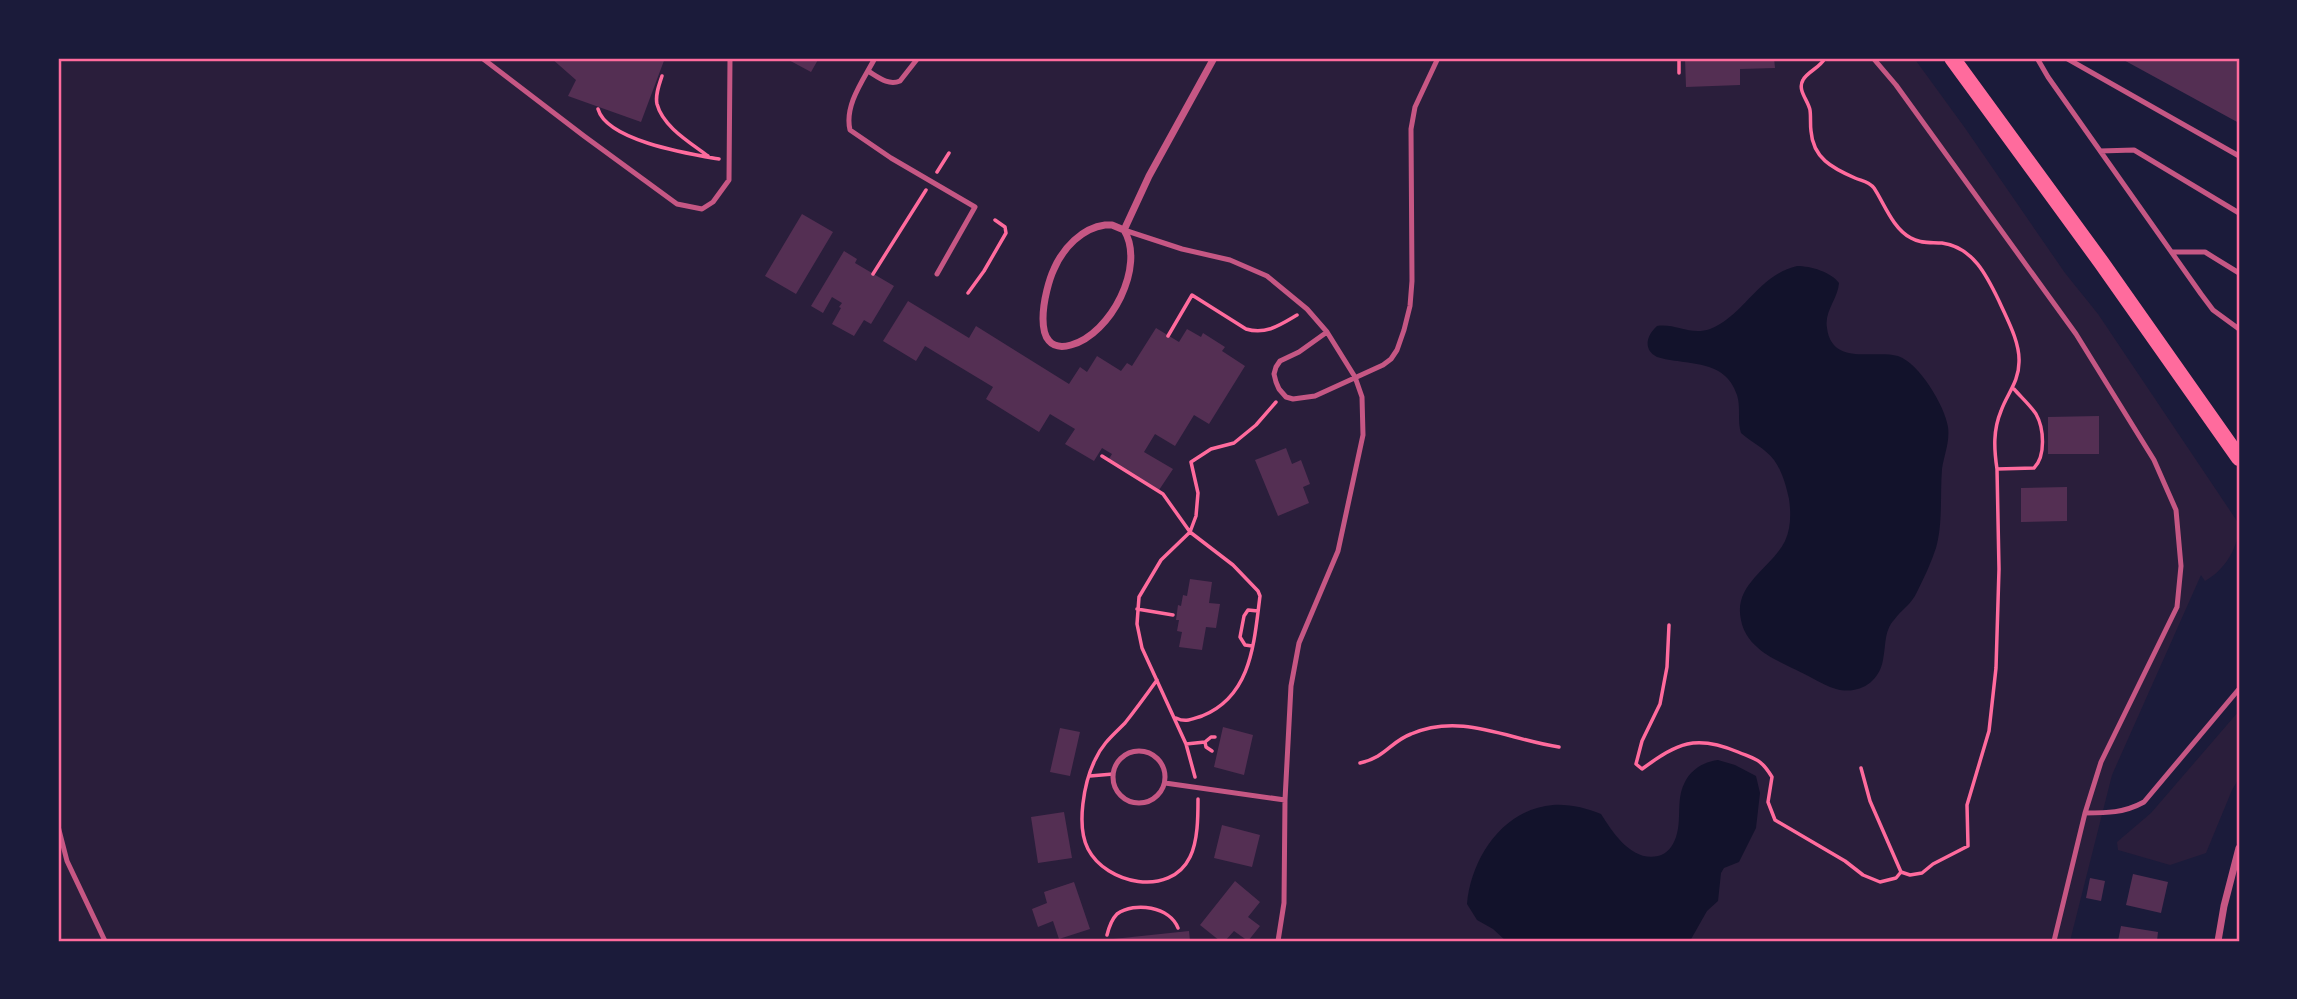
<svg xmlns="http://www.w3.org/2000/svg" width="2297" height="999" viewBox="0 0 2297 999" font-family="Jost,sans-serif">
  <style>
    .green { fill: #2a1e3b }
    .water { fill: #12122b }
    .building { fill: #542f53 }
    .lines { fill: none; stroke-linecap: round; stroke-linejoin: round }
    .path { stroke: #ff6b9d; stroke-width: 3.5 }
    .service { stroke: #c65784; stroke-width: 5 }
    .minor { stroke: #c65784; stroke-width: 7 }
    .primary { stroke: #ff6b9d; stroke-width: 16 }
    .neatline { fill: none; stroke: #ff6b9d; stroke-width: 2.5 }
  </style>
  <rect width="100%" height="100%" fill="#1b1b3a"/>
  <path class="green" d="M58,58H1914L1965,128L2065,273L2098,314L2239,524C2239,547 2225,570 2205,581L2201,575L2112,775L2070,941H58Z
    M2239,711V778L2232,790L2206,853L2170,865L2118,850L2117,842L2151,813Z"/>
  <path class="water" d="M1797,266C1811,266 1831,272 1839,283C1838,299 1824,311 1827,328C1832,367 1875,349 1898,356C1919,363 1945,406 1948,427C1950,442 1944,455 1942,469C1940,494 1943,523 1936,548C1931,563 1924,578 1917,592C1911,605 1902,609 1894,620C1884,631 1886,646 1883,660C1879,683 1858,695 1836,689C1828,687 1820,682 1812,678C1796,669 1769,659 1757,647C1749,640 1743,631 1741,620C1733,584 1771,569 1785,541C1791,528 1791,513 1789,499C1786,485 1782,471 1774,460C1765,448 1752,443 1741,433C1737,421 1741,408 1737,395C1725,358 1687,366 1657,357C1643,350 1646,336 1657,326C1675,323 1691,336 1710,329C1744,316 1758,275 1797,266Z
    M1718,760L1735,765L1756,776L1760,793L1756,828L1739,862L1724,868L1721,873L1718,901L1707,911L1690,941H1506L1493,929L1477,920L1467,904C1471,858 1503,809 1553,805C1570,804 1586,808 1601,814C1613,833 1632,862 1658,856C1667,854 1673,846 1676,837C1682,820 1676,800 1684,784C1690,770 1703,762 1718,760Z"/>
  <path class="building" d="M551,58H665L641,122L568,96L576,80Z
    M785,58H819L811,72Z
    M1685,58H1774L1775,68L1740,69V85L1686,87Z
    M2120,58H2239V123Z
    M802,214L833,232L796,294L765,276Z
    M844,251L857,259L855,263L894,286L871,324L864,320L854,336L832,324L841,308L839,307L842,303L832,297L823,313L811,306Z
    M908,301L969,338L976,326L1069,384L1080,367L1087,372L1097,356L1121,371L1127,363L1132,366L1156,328L1179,342L1187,329L1201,337L1203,333L1225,347L1222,351L1245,366L1209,424L1194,415L1175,446L1155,434L1144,452L1173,469L1159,490L1109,459L1112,454L1102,448L1094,461L1065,444L1075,429L1050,414L1039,432L986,399L993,387L925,346L916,361L883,341Z
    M2099,416V454H2048V417Z
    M1286,448L1292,464L1301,460L1310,484L1303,487L1309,503L1278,516L1255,460Z
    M2067,487V521L2021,522V488Z
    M1190,579L1212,582L1209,603L1220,604L1216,628L1206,627L1202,650L1179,647L1182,632L1177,631L1179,620H1176L1178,605L1181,606L1183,595L1187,596Z
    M1223,727L1253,735L1244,775L1214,767Z
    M1060,728L1080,732L1070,776L1050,772Z
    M1064,812L1072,858L1038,863L1031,817Z
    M1222,825L1260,835L1252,867L1214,858Z
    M2133,874L2168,882L2161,913L2126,905Z
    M2090,878L2105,881L2101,901L2086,898Z
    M1235,881L1260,902L1248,917L1260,926L1248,941L1234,931L1225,941H1220L1200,925Z
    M1074,882L1090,929L1059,939L1053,921L1038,927L1032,909L1047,903L1044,892Z
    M2121,926L2158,932L2157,941H2118Z
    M1189,931L1190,941H1113V939Z"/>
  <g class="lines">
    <path class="path" d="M1679,58V73
      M1825,58C1820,68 1808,71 1803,80C1797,90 1808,100 1810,110C1811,117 1810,124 1811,131C1813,158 1832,168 1855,178C1862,181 1869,181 1874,188C1884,203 1893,229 1911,238C1921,244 1932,242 1942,243C1973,247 1987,276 1999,301C2007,319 2020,342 2019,362C2019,382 2007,394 2001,411C1993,430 1994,449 1997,469L2034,468C2046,456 2044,428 2036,414C2030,405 2021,397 2014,389
      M662,76C659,85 655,95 657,104C663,127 691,143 708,156
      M598,109C607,141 690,154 719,159
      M937,172L949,153
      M873,274L926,190
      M968,293L984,271L1006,233L1005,227L995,220
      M1168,336L1192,295L1246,329C1266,335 1280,325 1297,315
      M1102,456L1163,494L1190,532L1233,565L1258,591L1260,596C1254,642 1252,696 1202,716C1192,719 1186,723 1176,718
      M1137,609L1173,615
      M1669,625L1667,667L1660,704L1642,741L1636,764L1642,769C1678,743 1695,734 1738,752C1757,760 1761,759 1772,777L1768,802L1775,820L1845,861L1863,875L1880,882L1896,878L1901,872
      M1252,646L1245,645L1240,637L1244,616L1248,610L1258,611
      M1157,680C1147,694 1136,709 1125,723C1113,735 1102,744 1095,760C1084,782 1076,826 1088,849C1106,884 1170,898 1190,857C1198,841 1198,816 1198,799
      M1186,744L1205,742
      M1212,751L1206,747L1205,742L1211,737H1215
      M1360,763C1386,757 1390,742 1411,734C1462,712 1509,740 1559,747
      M1861,768L1870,801L1901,872L1910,875L1922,873L1933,864L1968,846L1967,805L1989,731L1996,668L1999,569L1997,469
      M1090,776L1113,774
      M1195,777L1186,744L1142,648L1137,624L1139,597L1161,560L1190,532L1196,516L1198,493L1191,462L1211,449L1234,443L1256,425L1276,402
      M1107,935C1109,927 1111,920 1117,914C1135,901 1170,907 1178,928"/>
    <path class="service" d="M482,58L584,136L677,204L702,209L713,202L729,180L730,58
      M875,58C864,79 844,105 850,130L891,158L975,207L937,274
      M1873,58L1896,85L2076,334L2154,460L2176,510L2181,566L2177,607L2101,762L2085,813L2054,941
      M2037,58L2048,77L2201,294L2213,310L2239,329
      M2066,58L2239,156
      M868,71C878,77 888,86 900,81L918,58
      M2100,151L2134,150L2239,213
      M1124,230L1182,249L1230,260L1267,276L1307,309L1327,332L1355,377L1362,397L1363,435L1338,551L1299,643L1291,686L1285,800L1284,903L1278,941
      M2172,252H2205L2239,273
      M1327,332L1299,352L1280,361L1276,367L1274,374L1276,382L1279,389L1286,397L1293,399L1315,396L1383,365L1391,359L1397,350L1404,330L1410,306L1412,281L1411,129L1415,107L1438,58
      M1113 777a26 26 0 1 1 52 0a26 26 0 1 1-52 0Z
      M1165,783L1285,800
      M2085,813C2107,813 2124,813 2144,802L2239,689
      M58,826L67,861L105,941"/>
    <path class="minor" d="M1105,225H1112L1124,230C1146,266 1111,334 1071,345C1028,357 1045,288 1054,269C1063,248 1082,228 1105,225Z
      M1124,230L1149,176L1214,58
      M2218,941L2224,906L2239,848"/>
    <path class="primary" d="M1952,58L2101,262L2239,458"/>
  </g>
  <rect width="2297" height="999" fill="none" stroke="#1b1b3a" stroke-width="119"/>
  <rect x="60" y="60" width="2178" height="880" class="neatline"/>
</svg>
